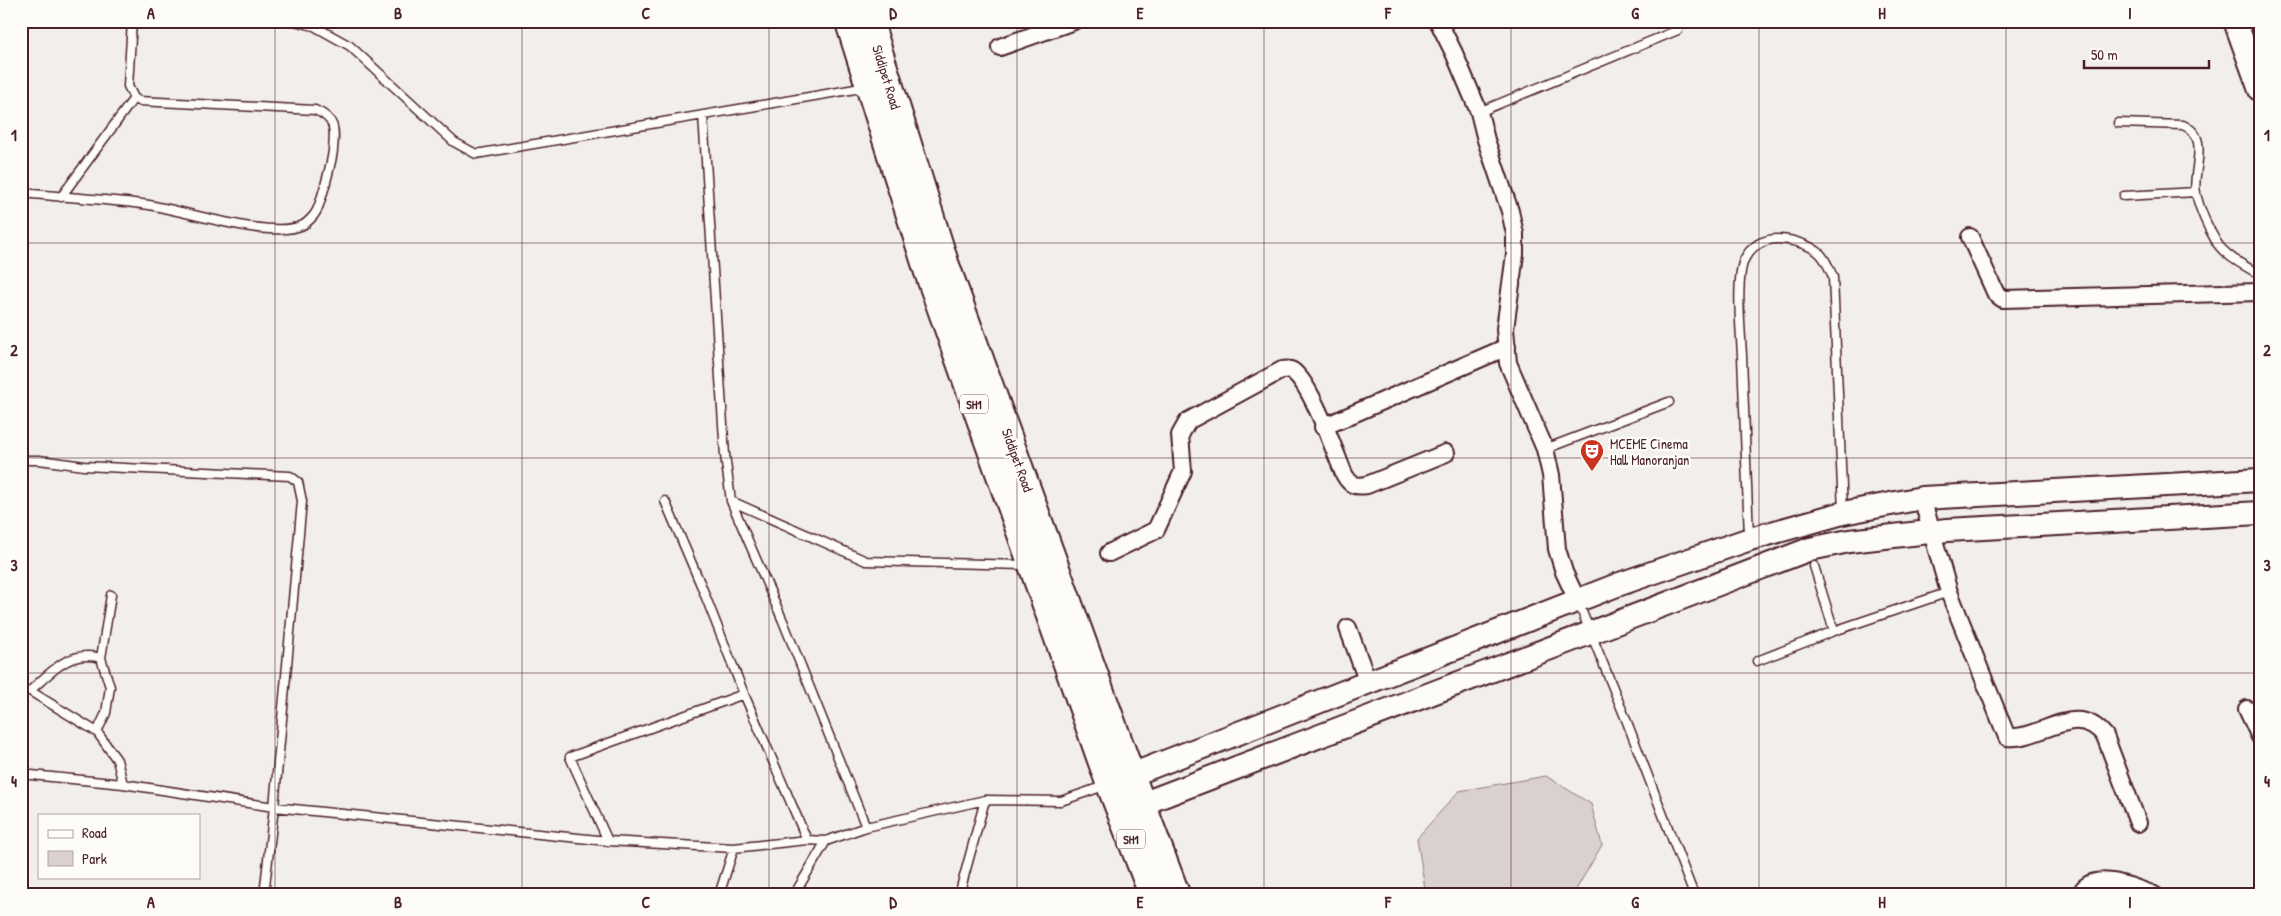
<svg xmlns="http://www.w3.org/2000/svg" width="2281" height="916" viewBox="0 0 2281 916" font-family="'Patrick Hand',sans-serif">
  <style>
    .green { fill: #d9d0cf; stroke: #92787d }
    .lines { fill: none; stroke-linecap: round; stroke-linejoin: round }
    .lane-casing { stroke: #4a1f2b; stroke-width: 11 }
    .street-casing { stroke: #4a1f2b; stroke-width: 20 }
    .secondary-casing { stroke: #4a1f2b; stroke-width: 26 }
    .primary-casing { stroke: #4a1f2b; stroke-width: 29 }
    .lane { stroke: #fdfcf7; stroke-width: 8 }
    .street { stroke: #fdfcf7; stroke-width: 16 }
    .secondary { stroke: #fdfcf7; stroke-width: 22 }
    .primary { stroke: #fdfcf7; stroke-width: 25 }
    .grid { fill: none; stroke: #4a1f2b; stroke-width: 1; stroke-opacity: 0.55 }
    .labels { text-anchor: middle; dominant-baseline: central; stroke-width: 5; stroke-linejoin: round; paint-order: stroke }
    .shield { fill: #fdfcf7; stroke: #806168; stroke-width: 1 }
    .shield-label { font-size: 12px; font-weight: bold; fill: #4a1f2b }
    .street-label { font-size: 14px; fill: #4a1f2b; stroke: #fdfcf7 }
    .poi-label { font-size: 14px; fill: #4a1f2b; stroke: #fdfcf7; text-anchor: start }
    .neatline { fill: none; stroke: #4a1f2b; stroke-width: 2 }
    .grid-label { font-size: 16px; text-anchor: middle; font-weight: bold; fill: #4a1f2b }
  </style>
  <rect width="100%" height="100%" fill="#f2efeb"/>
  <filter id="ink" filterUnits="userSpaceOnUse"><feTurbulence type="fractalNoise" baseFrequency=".02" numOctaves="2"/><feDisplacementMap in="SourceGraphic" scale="10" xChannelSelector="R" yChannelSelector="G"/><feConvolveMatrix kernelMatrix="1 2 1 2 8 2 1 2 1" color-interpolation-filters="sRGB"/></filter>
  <g filter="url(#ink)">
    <path class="green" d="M1546,776L1591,804L1602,845L1573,895H1426L1417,838L1459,791Z"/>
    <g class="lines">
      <g class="lane-casing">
        <path id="lane" d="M294,21L314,26L350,46L454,142L476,154L867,87
          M1479,112L1678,30
          M703,115L725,455L731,501L866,561L1027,565
          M2118,123L2183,125C2212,137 2191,171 2196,194C2200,210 2208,228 2217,243C2226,257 2246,266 2260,275
          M21,193C62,197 102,199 142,204C179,208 270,241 303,225C307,223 314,216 316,212C321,203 332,161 333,150C335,129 336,119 315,110L139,101L134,98L128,86L132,21
          M2124,196L2196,192
          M61,197L134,98
          M1545,449L1669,402
          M21,460H39L84,466L290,476L298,482L302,501L274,807L264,895
          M665,501L701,585L744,694L807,840
          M731,501L783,621L866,827
          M1749,537C1747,477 1744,416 1742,356C1741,333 1735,276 1745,258C1756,238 1777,236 1797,242C1820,249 1824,255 1833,277L1843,511
          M1814,566L1834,631
          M1578,602L1627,722L1694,895
          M1757,661L1834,631L1949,592
          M21,690L30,691L97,732L117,760L123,784
          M30,691C52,671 70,649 101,658
          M97,732L106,713L110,687L101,658L111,595
          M21,774L123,784L274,807L608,841L734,848L807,840L826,841L866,827L985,800L1061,801L1107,785
          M608,841L570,757L744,694
          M719,895L734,848
          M794,895L826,841
          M959,895L985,800"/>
      </g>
      <g class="street-casing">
        <path id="street" d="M1438,21L1454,53L1479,112L1486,140L1510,211L1515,234V254L1505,329L1508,363L1545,449L1551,475L1557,549L1564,572L1577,600
          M1000,47L1074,21
          M1970,237L1996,294L2003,299L2260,292
          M1323,427L1507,347
          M1922,498L1949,592L2007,737C2041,741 2076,699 2105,736L2138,823
          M1109,553L1156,530L1183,471L1180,435L1188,421L1282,370C1288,369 1292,369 1296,374C1313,390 1334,450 1344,474C1350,485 1354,487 1367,485L1446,453
          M1348,628L1368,683
          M2247,709L2260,737
          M2080,895C2091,868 2135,888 2154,895"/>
      </g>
      <g class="secondary-casing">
        <path id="secondary" d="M2235,21L2260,90
          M1116,781L1617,585L1750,539L1843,513L1922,498L2260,480
          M1126,810L1810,549L1849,541L1947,530L2260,513"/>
      </g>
      <g class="primary-casing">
        <path id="primary" d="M848,21L927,271L1109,784L1152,895
          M870,21L946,264L1132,776L1177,895"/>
      </g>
      <use href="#lane" class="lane"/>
      <use href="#street" class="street"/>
      <use href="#secondary" class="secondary"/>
      <use href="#primary" class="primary"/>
    </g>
  </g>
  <path class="grid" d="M275,21V895M522,21V895M769,21V895M1017,21V895M1264,21V895M1511,21V895M1759,21V895M2006,21V895M21,243H2260M21,458H2260M21,673H2260"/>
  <defs>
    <g id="theatre-pin" transform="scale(1.25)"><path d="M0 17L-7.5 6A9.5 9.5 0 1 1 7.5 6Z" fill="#c8321e" stroke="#fdfcf7"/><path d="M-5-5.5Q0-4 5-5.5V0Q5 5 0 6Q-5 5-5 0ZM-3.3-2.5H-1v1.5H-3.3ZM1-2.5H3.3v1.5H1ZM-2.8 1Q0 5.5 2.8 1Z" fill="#fff"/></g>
  </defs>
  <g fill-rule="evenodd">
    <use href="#theatre-pin" x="1592" y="451"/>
  </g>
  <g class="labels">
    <g class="shield">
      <rect x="960" y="394.5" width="28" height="19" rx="4"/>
      <rect x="1117" y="829.5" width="28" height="19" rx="4"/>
    </g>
    <g class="shield-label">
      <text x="974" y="404">SH1</text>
      <text x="1131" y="839">SH1</text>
    </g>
    <g class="street-label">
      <text transform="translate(887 77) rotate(73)">Siddipet Road</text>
      <text transform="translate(1018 460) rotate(70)">Siddipet Road</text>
    </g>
    <g class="poi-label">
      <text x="1610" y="443">MCEME Cinema<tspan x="1610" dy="16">Hall Manoranjan</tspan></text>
    </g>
  </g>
  <rect width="2281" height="916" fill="none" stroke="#fdfcf7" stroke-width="55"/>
  <rect x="38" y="814" width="162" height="65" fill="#fdfcf7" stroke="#b5a4a5"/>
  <rect x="48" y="830" width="25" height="8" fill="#fdfcf7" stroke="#b5a4a5"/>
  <text x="82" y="838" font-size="15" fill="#4a1f2b">Road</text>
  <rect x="48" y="851" width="25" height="15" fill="#d9d0cf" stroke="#b5a4a5"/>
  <text x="82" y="864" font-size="15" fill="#4a1f2b">Park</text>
  <path d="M2084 60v8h125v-8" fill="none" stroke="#4a1f2b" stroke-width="2.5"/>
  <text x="2091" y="60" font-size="15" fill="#4a1f2b" stroke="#fdfcf7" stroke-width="4" paint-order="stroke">50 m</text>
  <rect x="28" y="28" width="2226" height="860" class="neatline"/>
  <g class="grid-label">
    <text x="151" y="19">A</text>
    <text x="398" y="19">B</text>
    <text x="646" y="19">C</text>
    <text x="893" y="19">D</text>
    <text x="1140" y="19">E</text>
    <text x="1388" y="19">F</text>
    <text x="1635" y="19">G</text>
    <text x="1882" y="19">H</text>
    <text x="2130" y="19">I</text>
    <text x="14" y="141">1</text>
    <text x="2267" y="141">1</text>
    <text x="14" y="356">2</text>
    <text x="2267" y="356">2</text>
    <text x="14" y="571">3</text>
    <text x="2267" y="571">3</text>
    <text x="14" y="787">4</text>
    <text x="2267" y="787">4</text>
    <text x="151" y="908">A</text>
    <text x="398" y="908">B</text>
    <text x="646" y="908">C</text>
    <text x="893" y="908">D</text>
    <text x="1140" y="908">E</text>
    <text x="1388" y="908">F</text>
    <text x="1635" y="908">G</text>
    <text x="1882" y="908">H</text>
    <text x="2130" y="908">I</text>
  </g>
</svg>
